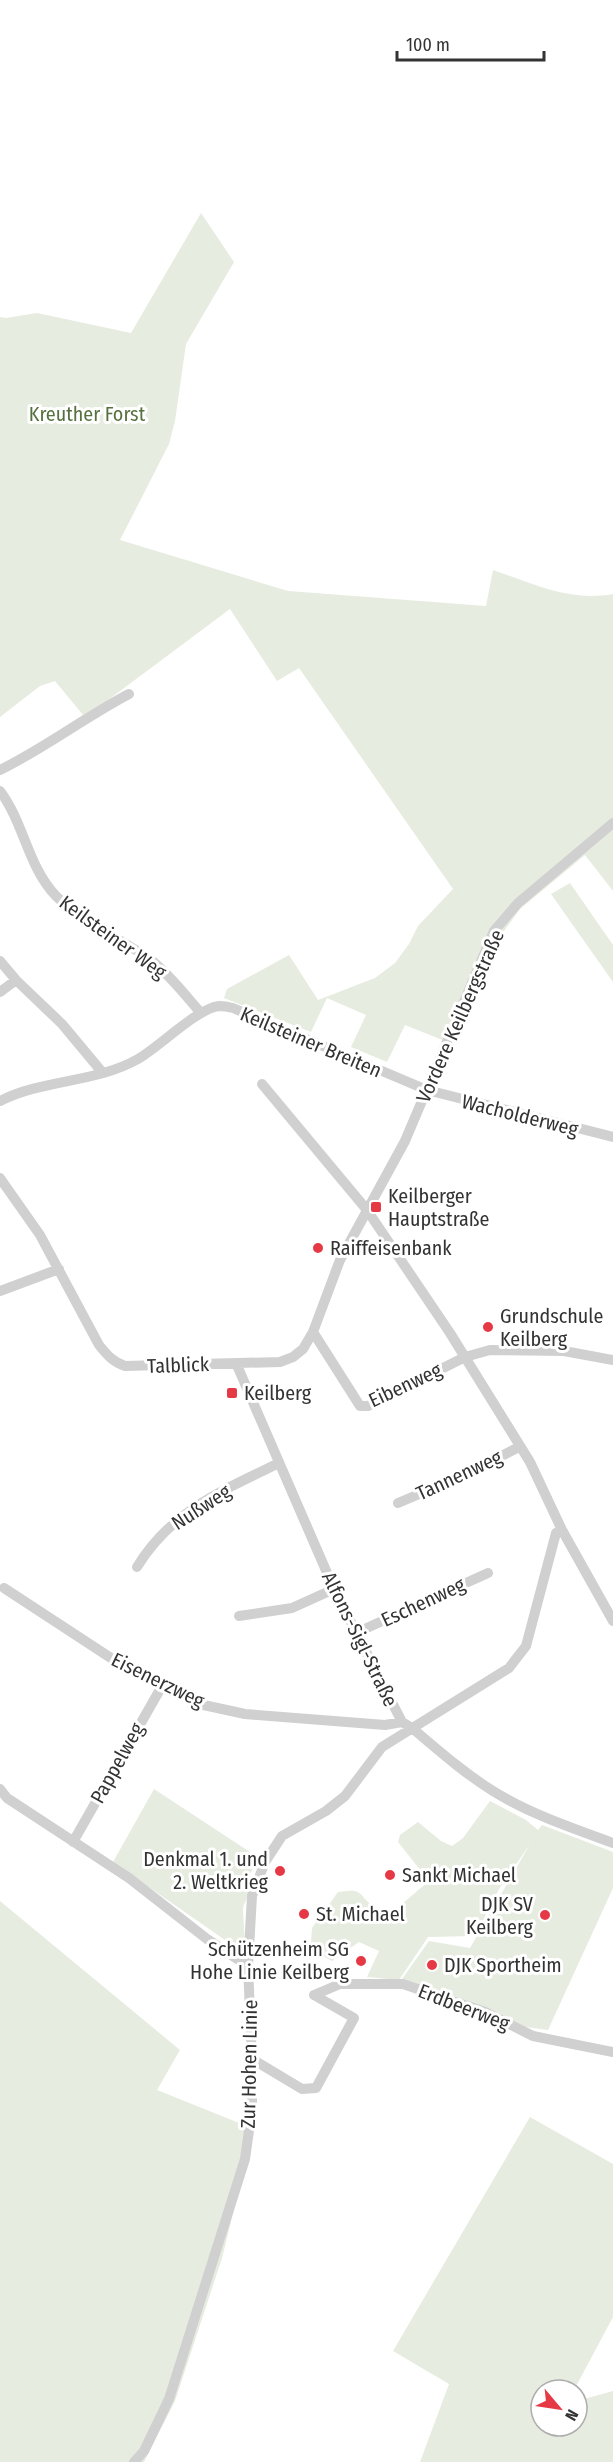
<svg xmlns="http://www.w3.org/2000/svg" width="613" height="2462" viewBox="0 0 613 2462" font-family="'Fira Sans Condensed',sans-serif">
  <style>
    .green { fill: #e6ecdf }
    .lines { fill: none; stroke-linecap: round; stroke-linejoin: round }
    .minor { stroke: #d0d0d0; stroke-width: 10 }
    .poi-dot { fill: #e63946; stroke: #fff; stroke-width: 2 }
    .labels { text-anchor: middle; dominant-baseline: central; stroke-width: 6; stroke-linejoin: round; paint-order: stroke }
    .park-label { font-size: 20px; fill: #56703f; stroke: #fff }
    .street-label { font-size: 20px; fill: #333; stroke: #fff }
    .poi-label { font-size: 20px; fill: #333; stroke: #fff; text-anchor: start }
  </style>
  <rect width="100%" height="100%" fill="#fff"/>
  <path class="green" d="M201,213L234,262L186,344L175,421L169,444L120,540L288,591L486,606L493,570C534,584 569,602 613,594V891L585,855L520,909L501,935L495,927L445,1041L405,1025L387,1062L351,1047L366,1015L327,998L311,1032L224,998L227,989L289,955L318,1000L375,978L395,963L409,944L418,926L453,889L299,668L277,681L230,609L108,700L83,715L55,681L40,686L0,717V317L6,318L37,313L131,333Z
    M570,883L613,945V982L551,894Z
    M154,1789L259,1858L244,1884L249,1893L243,1907L245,1954L113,1862Z
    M490,1801L526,1820L538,1830L542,1825L613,1852V1888L548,2030L526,2027L458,1997L402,1979L429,1941L470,1948L530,1844L499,1889L475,1936L428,1937L399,1980L367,1977L379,1951L359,1942L332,1961L323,1956L311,1942L312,1928L338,1892C361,1889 356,1890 372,1906C376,1910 384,1911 390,1914L429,1881L398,1842L400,1835L418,1822L441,1841L452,1846L463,1838Z
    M0,1901L180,2050L157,2090L254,2129L222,2258L175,2401L144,2462H0Z
    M530,2117L613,2164V2317L574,2390H541V2426H577V2401L613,2391V2462H420L449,2384L393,2351Z"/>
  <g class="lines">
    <path class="minor" d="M0,770C45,748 85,717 129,694
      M0,791C24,823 28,867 56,896C83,923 120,938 151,960C170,975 185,995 201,1013
      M0,961L16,980L62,1024L102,1072
      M0,992L16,980
      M262,1084L367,1210L450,1333L530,1462L562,1530L613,1621
      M0,1101C43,1079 96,1083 138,1059C159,1047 198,1008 219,1006C224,1006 229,1007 233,1008L427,1090L613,1137
      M0,1178L40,1235L99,1345C107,1355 113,1362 125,1366L280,1362L293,1357L303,1349L313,1332L340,1260L405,1141L494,931L518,903L613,823
      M0,1291L59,1269
      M313,1332L360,1406H368L465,1357L490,1350L564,1351L613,1360
      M236,1363L334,1589L402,1722L412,1728C438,1750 464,1773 493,1791C530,1814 572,1828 613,1843
      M398,1503L467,1474L519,1447
      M137,1567C171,1511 222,1491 279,1463
      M4,1588L117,1662L199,1704L245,1714L385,1725L402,1722
      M239,1616L292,1608L334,1589
      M358,1632L488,1573
      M0,1789L7,1798L129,1878L207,1939L248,1966
      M73,1842L162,1686
      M314,1995L340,1984H403L485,2012L533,2036L613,2052
      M252,2059L302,2089L316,2088L354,2018L314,1995
      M134,2462L144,2451L169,2399L245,2159L252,2109V2059L248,1966L252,1896L265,1862L282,1836L326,1811L345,1796L382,1747L509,1668L526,1646L556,1533L562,1530"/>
  </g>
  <g class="poi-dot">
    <rect x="370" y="1201" width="12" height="12" rx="3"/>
    <circle cx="318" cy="1248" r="6"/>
    <circle cx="488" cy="1327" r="6"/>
    <rect x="226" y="1387" width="12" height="12" rx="3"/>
    <circle cx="280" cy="1871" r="6"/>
    <circle cx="390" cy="1875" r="6"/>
    <circle cx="304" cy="1914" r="6"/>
    <circle cx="545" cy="1915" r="6"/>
    <circle cx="361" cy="1961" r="6"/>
    <circle cx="432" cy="1965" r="6"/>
  </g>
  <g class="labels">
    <g class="park-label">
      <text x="87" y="414">Kreuther Forst</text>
    </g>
    <g class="street-label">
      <text transform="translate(113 937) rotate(36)">Keilsteiner Weg</text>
      <text transform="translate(460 1016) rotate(-66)">Vordere Keilbergstraße</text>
      <text transform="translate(311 1042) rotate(23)">Keilsteiner Breiten</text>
      <text transform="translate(520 1115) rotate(14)">Wacholderweg</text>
      <text transform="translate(178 1365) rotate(-2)">Talblick</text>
      <text transform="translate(405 1385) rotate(-25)">Eibenweg</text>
      <text transform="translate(459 1475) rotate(-25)">Tannenweg</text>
      <text transform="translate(201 1507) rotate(-33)">Nußweg</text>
      <text transform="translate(423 1602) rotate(-25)">Eschenweg</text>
      <text transform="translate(360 1639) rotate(64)">Alfons-Sigl-Straße</text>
      <text transform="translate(158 1680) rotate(26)">Eisenerzweg</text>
      <text transform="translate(117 1763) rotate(-61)">Pappelweg</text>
      <text transform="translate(464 2007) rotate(21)">Erdbeerweg</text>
      <text transform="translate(249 2064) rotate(-89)">Zur Hohen Linie</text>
    </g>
    <g class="poi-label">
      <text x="388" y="1196">Keilberger<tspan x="388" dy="23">Hauptstraße</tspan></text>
      <text x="330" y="1248">Raiffeisenbank</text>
      <text x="500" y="1316">Grundschule<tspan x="500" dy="23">Keilberg</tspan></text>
      <text x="244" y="1393">Keilberg</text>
      <text x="268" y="1859" text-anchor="end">Denkmal 1. und<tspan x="268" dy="23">2. Weltkrieg</tspan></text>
      <text x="402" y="1875">Sankt Michael</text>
      <text x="533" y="1904" text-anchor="end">DJK SV<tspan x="533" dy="23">Keilberg</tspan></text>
      <text x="316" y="1914">St. Michael</text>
      <text x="349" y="1949" text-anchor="end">Schützenheim SG<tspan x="349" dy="23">Hohe Linie Keilberg</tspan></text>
      <text x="444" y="1965">DJK Sportheim</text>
    </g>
  </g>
  <g transform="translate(559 2408) rotate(119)"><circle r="28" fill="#ffffff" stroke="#adadad" stroke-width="1.5"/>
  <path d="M0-4.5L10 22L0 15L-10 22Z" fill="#e63946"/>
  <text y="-9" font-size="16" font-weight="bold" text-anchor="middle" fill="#333333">N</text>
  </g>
  <path d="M397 51v9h147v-9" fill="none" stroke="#333333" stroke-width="3"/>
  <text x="406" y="51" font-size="18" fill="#333333" stroke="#ffffff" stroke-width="4.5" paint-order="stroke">100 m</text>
</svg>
